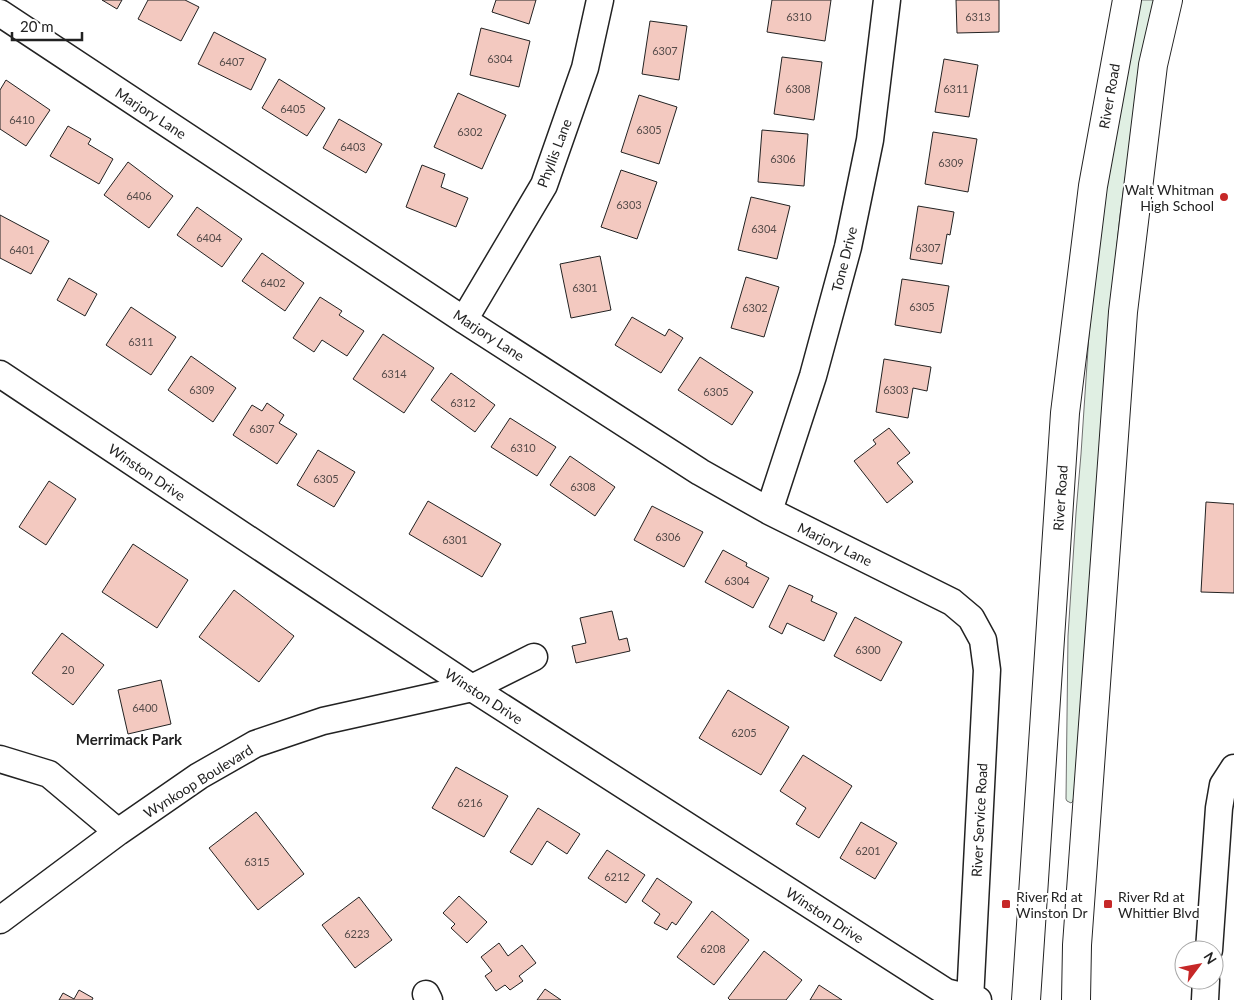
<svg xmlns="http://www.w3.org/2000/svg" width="1234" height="1000" viewBox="0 0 1234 1000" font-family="Lato,sans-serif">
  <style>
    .green { fill: #e0efe3; stroke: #6f6f6f }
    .building { fill: #f3c9c0; stroke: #222 }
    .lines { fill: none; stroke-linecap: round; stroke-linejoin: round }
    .minor-casing { stroke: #222; stroke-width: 29 }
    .major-casing { stroke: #222; stroke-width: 30 }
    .minor { stroke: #fff; stroke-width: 26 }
    .major { stroke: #fff; stroke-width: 28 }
    .poi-dot { fill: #c62828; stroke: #fff; stroke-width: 2 }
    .labels { text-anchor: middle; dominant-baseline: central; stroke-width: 4; stroke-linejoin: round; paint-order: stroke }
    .number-label { font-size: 11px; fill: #564c4a }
    .street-label { font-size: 14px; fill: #222; stroke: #fff }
    .poi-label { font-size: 14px; fill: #222; stroke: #fff; text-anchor: start }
    .neighbourhood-label { font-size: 15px; font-weight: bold; fill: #222; stroke: #fff }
  </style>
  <rect width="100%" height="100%" fill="#fff"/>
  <path class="green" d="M1139,0H1155L1134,115L1120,215L1109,321L1074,796L1073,801L1071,803L1067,801L1066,799L1068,636L1076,513L1081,454L1089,334L1096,263L1110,159Z"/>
  <path class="building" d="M102,0H122L117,9Z
    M148,0H185L199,7L181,41L138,19Z
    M496,0H536L529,24L492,12Z
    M772,0H831L825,41L767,32Z
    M956,0H999V32L957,33Z
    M650,21L687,26L679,80L642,74Z
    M481,28L530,41L519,87L470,75Z
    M214,32L266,59L251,90L198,64Z
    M782,57L822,62L814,120L774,114Z
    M944,59L978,65L969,117L935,112Z
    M279,79L325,108L307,136L262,108Z
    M6,80L50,110L26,146L0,129V90Z
    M458,93L506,115L482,169L434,147Z
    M639,95L677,107L659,164L621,152Z
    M339,119L382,144L366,173L323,148Z
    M68,126L91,139L88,144L113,159L99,184L50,156Z
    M762,130L808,134L804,186L758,182Z
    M933,132L977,139L968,192L925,184Z
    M128,162L173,196L149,228L104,195Z
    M422,165L445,174L441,187L468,198L456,227L406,207Z
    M621,170L657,182L637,239L601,227Z
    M751,197L790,206L777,259L738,250Z
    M918,206L954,212L950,235L947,234L942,264L910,259Z
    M197,207L242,239L222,267L177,235Z
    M0,215L49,241L31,274L0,258Z
    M262,253L304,283L285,311L242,281Z
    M600,256L611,310L571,318L560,264Z
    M746,277L779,287L764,337L731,328Z
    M69,278L97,294L85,316L57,300Z
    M902,279L949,286L941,333L895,325Z
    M320,297L342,311L339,315L364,331L347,356L322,340L314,352L293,338Z
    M131,307L176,337L151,375L106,345Z
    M632,317L665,336L669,329L683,338L661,373L615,345Z
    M383,334L434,368L404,413L353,379Z
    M191,356L236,388L213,422L168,390Z
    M700,357L753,392L732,425L678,390Z
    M884,359L931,367L927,391L913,388L908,418L876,412Z
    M451,373L495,405L475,432L431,400Z
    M267,403L284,415L279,423L297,434L277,464L233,435L252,405L262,411Z
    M510,418L556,447L537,476L491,447Z
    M889,428L910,453L897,463L913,482L887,503L854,461L876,444L873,440Z
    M318,450L355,472L334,507L297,485Z
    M570,456L615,487L595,516L550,485Z
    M49,481L76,499L46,545L19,527Z
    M428,501L501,544L482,577L409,534Z
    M1206,502L1234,504V593L1201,592Z
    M652,506L703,532L684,567L634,540Z
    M133,544L188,580L157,628L102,592Z
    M723,550L747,563L746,566L769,578L753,608L705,582Z
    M789,585L813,596L811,601L837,613L824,641L787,623L782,634L769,627Z
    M234,590L294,636L259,682L199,637Z
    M612,611L619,640L627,638L630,651L576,663L572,646L586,643L580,618Z
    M855,617L902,642L881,681L834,656Z
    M62,633L104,665L73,705L32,673Z
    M161,680L171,724L128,734L118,690Z
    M728,690L789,727L761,775L699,738Z
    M803,755L852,786L819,838L796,824L806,808L780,791Z
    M456,767L508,796L484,837L432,808Z
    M538,808L580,834L567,854L547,841L532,865L510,852Z
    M256,812L304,874L258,910L209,848Z
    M861,822L897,843L875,879L840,858Z
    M607,850L645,875L626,903L588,878Z
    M657,878L692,902L676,925L672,922L667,930L654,923L660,914L642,901Z
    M459,896L487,922L467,943L451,928L455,924L443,913Z
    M359,897L392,940L355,968L322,925Z
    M712,911L749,940L714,985L677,957Z
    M499,943L508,956L522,945L536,963L519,976L523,981L510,990L505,985L496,991L485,976L492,971L481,957Z
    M764,951L802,980L786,1000H730L728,998Z
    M819,985L842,1000H810Z
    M545,989L561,1000H537Z
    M79,990L93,998L92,1000H59L63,993L74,999Z"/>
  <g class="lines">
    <g class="minor-casing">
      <path id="minor" d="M0,13L464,320L700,472L769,511L952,602L971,618L983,640L987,670L970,1000
        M464,320L544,185L585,68L600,0
        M0,374L472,688L946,992L978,1000
        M769,511L813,376L848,247L870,140L887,0
        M0,759L49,774L118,832
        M0,920L118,832L199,776L255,744L323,721L472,688L534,657
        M1209,950L1219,808L1223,785L1234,768
        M426,994L429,1000
        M1205,1000L1206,980"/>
    </g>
    <g class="major-casing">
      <path id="major" d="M1026,1000L1065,413L1093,186L1127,0
        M1076,1000L1077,945L1123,312L1153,65L1168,0"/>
    </g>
    <use href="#minor" class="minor"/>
    <use href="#major" class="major"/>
  </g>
  <g class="poi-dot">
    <circle cx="1224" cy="197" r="5"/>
    <rect x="1001" y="899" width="10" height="10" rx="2.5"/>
    <rect x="1103" y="899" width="10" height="10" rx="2.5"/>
  </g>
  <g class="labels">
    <g class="number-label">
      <text x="799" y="16">6310</text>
      <text x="978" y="16">6313</text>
      <text x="665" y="50">6307</text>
      <text x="500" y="58">6304</text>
      <text x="232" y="61">6407</text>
      <text x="798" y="88">6308</text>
      <text x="956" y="88">6311</text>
      <text x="293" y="108">6405</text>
      <text x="22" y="119">6410</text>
      <text x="649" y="129">6305</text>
      <text x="470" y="131">6302</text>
      <text x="353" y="146">6403</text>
      <text x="783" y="158">6306</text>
      <text x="951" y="162">6309</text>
      <text x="139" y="195">6406</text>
      <text x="629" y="204">6303</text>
      <text x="764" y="228">6304</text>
      <text x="209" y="237">6404</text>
      <text x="928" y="247">6307</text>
      <text x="22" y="249">6401</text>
      <text x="273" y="282">6402</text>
      <text x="585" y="287">6301</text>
      <text x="922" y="306">6305</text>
      <text x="755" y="307">6302</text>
      <text x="141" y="341">6311</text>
      <text x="394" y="373">6314</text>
      <text x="202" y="389">6309</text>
      <text x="896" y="389">6303</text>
      <text x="716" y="391">6305</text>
      <text x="463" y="402">6312</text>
      <text x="262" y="428">6307</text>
      <text x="523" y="447">6310</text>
      <text x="326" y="478">6305</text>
      <text x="583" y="486">6308</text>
      <text x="668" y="536">6306</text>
      <text x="455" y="539">6301</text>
      <text x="737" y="580">6304</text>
      <text x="868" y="649">6300</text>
      <text x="68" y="669">20</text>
      <text x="145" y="707">6400</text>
      <text x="744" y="732">6205</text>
      <text x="470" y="802">6216</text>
      <text x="868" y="850">6201</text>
      <text x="257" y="861">6315</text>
      <text x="617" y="876">6212</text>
      <text x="357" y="933">6223</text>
      <text x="713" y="948">6208</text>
    </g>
    <g class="street-label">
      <text transform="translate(1109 96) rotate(-80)">River Road</text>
      <text transform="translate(151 113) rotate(33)">Marjory Lane</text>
      <text transform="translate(554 153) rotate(-69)">Phyllis Lane</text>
      <text transform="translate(844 259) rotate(-76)">Tone Drive</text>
      <text transform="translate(489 335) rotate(33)">Marjory Lane</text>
      <text transform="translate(147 472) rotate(34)">Winston Drive</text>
      <text transform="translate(1060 498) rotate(-86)">River Road</text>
      <text transform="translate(835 544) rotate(26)">Marjory Lane</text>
      <text transform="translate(484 696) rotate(33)">Winston Drive</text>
      <text transform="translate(198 781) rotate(-32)">Wynkoop Boulevard</text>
      <text transform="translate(979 820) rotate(-87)">River Service Road</text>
      <text transform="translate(825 915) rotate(33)">Winston Drive</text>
    </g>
    <g class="poi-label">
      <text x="1214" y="189" text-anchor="end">Walt Whitman<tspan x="1214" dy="16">High School</tspan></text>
      <text x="1016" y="896">River Rd at<tspan x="1016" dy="16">Winston Dr</tspan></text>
      <text x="1118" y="896">River Rd at<tspan x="1118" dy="16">Whittier Blvd</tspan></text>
    </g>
    <g class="neighbourhood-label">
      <text x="129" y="739">Merrimack Park</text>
    </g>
  </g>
  <g transform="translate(1199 965) rotate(58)"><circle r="24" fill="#ffffff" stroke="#a7a7a7"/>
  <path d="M0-4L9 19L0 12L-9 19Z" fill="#c62828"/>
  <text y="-8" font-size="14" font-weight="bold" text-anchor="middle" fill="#222222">N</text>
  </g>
  <path d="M12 32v8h70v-8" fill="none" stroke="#222222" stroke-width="2.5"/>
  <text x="20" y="32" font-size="15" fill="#222222" stroke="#ffffff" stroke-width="4" paint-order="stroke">20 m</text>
</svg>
